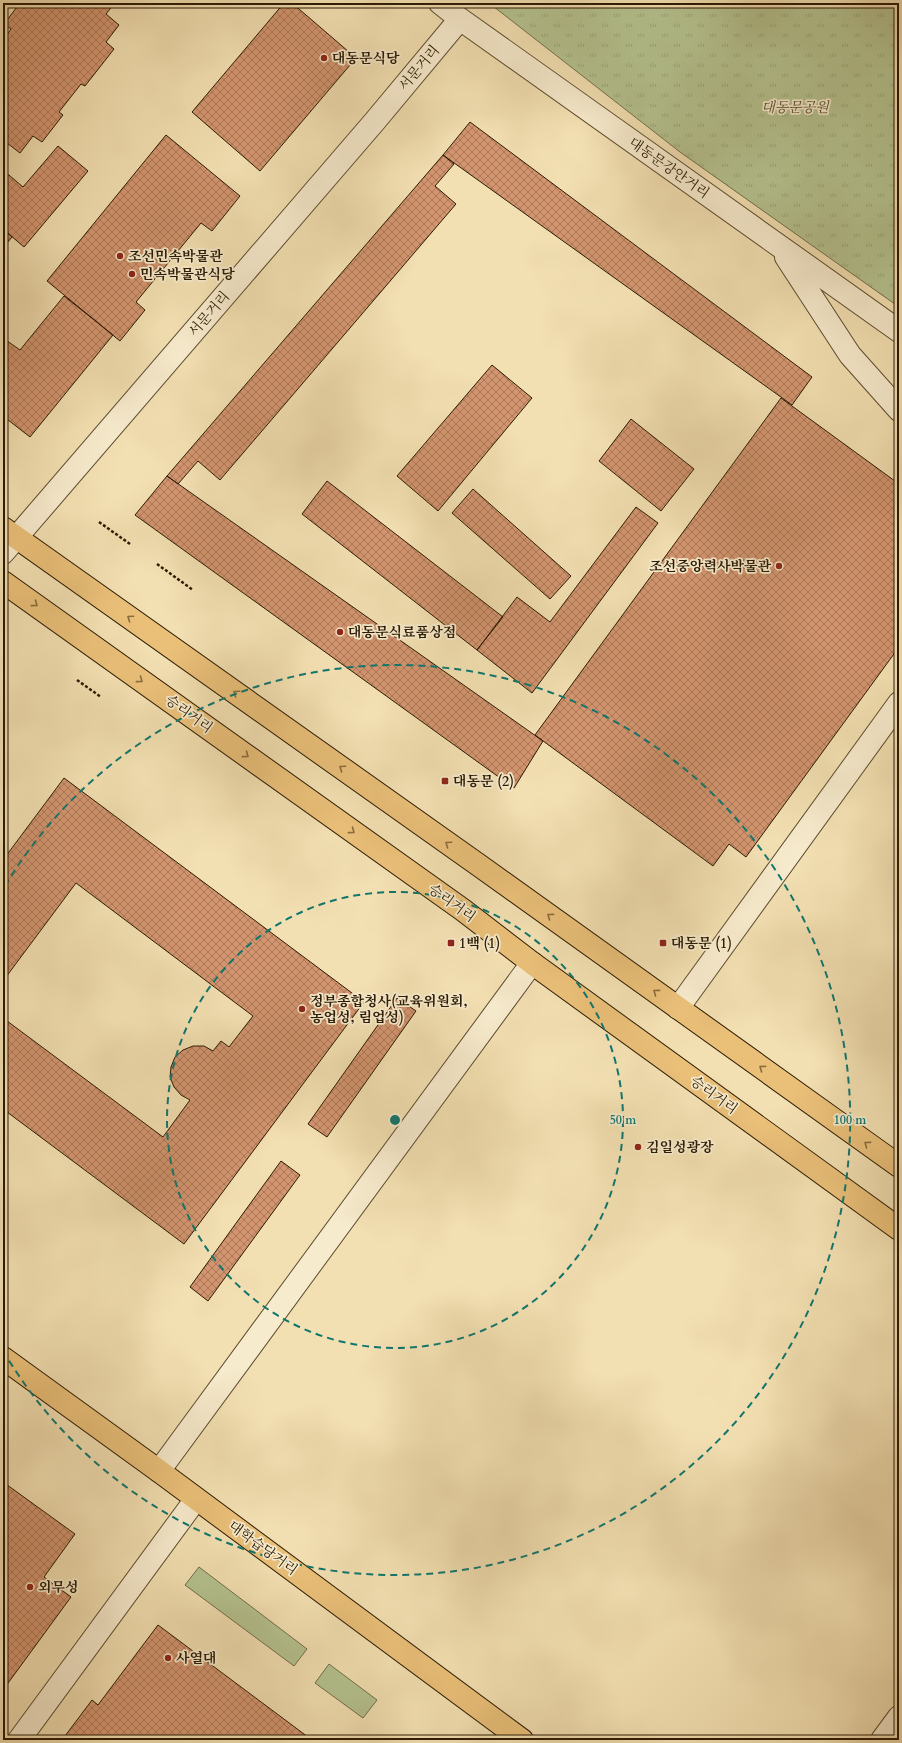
<svg xmlns="http://www.w3.org/2000/svg" width="902" height="1743" viewBox="0 0 902 1743" font-family="Cardo,'Noto Serif KR',serif">
  <style>
    .green { fill: #b5c390; stroke: #706e4a }
    .park { fill: url(#park-tufts); stroke: #706e4a }
    .building { fill: url(#building-cross-hatch); stroke: #2a1a03 }
    .lines { fill: none; stroke-linecap: round; stroke-linejoin: round }
    .minor-casing { stroke: #5c4c2f; stroke-width: 24 }
    .major-casing { stroke: #2a1a03; stroke-width: 24 }
    .path { stroke: #2a1a03; stroke-width: 2.5; stroke-dasharray: 3 2; stroke-linecap: butt }
    .minor { stroke: #f7ebcd; stroke-width: 22 }
    .major { stroke: #eac079; stroke-width: 22 }
    .oneway { stroke: #8a6d3e }
    .ring { fill: none; stroke: #0f766e; stroke-width: 2; stroke-dasharray: 7 5 }
    .poi-dot { fill: #8f2418; stroke: #f7ebcd; stroke-width: 1.5 }
    .labels { text-anchor: middle; dominant-baseline: central; stroke-width: 3.5; stroke-linejoin: round; paint-order: stroke }
    .poi-label { font-size: 14px; font-weight: bold; fill: #2a1a03; stroke: #f7ebcd; text-anchor: start }
    .street-label { font-size: 14px; fill: #2a1a03; stroke: #f7ebcd }
    .park-label { font-size: 14px; font-style: italic; fill: #544d2d; stroke: #f7ebcd }
    .centre { fill: #0f766e; stroke: #f7ebcd; stroke-width: 2 }
    .ring-label { font-size: 12px; text-anchor: middle; font-weight: bold; fill: #0f766e; stroke: #f7ebcd; stroke-width: 3.5; stroke-linejoin: round; paint-order: stroke }
  </style>
  <defs>
    <pattern id="park-tufts" width="24" height="20" patternUnits="userSpaceOnUse"><rect width="24" height="20" fill="#b5c390"/><path d="M3 7l-1-3M5 7V3M7 7l1-3M15 17l-1-3M17 17v-4M19 17l1-3" fill="none" stroke="#9ca77b"/></pattern>
    <pattern id="building-cross-hatch" width="8" height="8" patternUnits="userSpaceOnUse"><rect width="8" height="8" fill="#d3956f"/><path d="M0 0l8 8M0 8l8-8" fill="none" stroke="#ab7959"/></pattern>
  </defs>
  <rect width="100%" height="100%" fill="#f3e0b2"/>
  <filter id="stains"><feTurbulence type="fractalNoise" baseFrequency=".005" numOctaves="4"/><feColorMatrix values="0 0 0 0 .2 0 0 0 0 .09 0 0 0 0 .02 0 0 0 .5 -.17"/></filter>
  <radialGradient id="worn" r=".72"><stop offset=".6" stop-color="#630" stop-opacity="0"/><stop offset="1" stop-color="#630" stop-opacity=".3"/></radialGradient>
  <path class="green" d="M199,1567L307,1649L294,1666L185,1585Z
    M329,1664L377,1700L363,1718L315,1683Z"/>
  <path class="park" d="M489,3H899V307L680,152Z"/>
  <path class="building" d="M20,3H110L113,5L106,14L119,25L106,42L114,49L85,86L81,84L59,112L63,115L42,142L33,136L20,153L7,143L3,147V40L11,29L4,24Z
    M284,3H292L356,58L260,171L192,112Z
    M470,122L812,377L792,405L443,155Z
    M166,135L240,196L212,231L201,223L136,302L145,310L120,341L47,281Z
    M58,146L88,171L24,247L3,229V170L23,187Z
    M443,155L454,164L435,186L456,204L220,480L198,461L178,484L167,476Z
    M3,229L12,237L3,248Z
    M64,296L113,335L30,437L3,416V338L20,350Z
    M492,365L532,398L438,511L397,476Z
    M781,398L899,484V647L746,857L729,844L713,866L535,735Z
    M631,419L694,469L661,511L599,461Z
    M167,476L543,741L514,788L135,515Z
    M327,481L503,617L477,650L302,514Z
    M473,489L571,576L550,599L452,513Z
    M636,507L658,523L532,693L477,650L517,597L550,622Z
    M64,778L364,1002L184,1244L3,1109V1018L163,1137L190,1100L181,1095L174,1087L170,1077L171,1067L175,1057L183,1050L193,1046H204L213,1051L221,1041L229,1047L253,1016L76,883L3,981V860Z
    M397,998L416,1011L327,1137L308,1124Z
    M281,1161L300,1175L208,1301L190,1287Z
    M3,1482L75,1534L44,1577L71,1597L3,1690Z
    M158,1625L312,1740H62L92,1700L98,1705Z"/>
  <g class="lines">
    <g class="minor-casing">
      <path id="minor" d="M440,3L460,19L899,331
        M786,257L850,355L899,410
        M3,553L375,121L460,19
        M678,1008L899,703
        M159,1471L532,963
        M19,1740L196,1499
        M882,1740L899,1717"/>
    </g>
    <g class="major-casing">
      <path id="major" d="M3,528L480,866L899,1166
        M3,582L463,910L532,963L899,1229
        M3,1358L159,1471L522,1740"/>
    </g>
    <path class="path" d="M99,522L130,544
      M157,564L193,590
      M77,680L101,697"/>
    <use href="#minor" class="minor"/>
    <use href="#major" class="major"/>
  </g>
  <defs><path id="oneway-chevron" d="M-2-3.5L2.5 0L-2 3.5" fill="none" stroke-width="1.6" stroke-linecap="round" stroke-linejoin="round"/></defs>
  <g class="oneway">
    <use href="#oneway-chevron" transform="translate(35 604) rotate(36)"/>
    <use href="#oneway-chevron" transform="translate(130 618) rotate(-145)"/>
    <use href="#oneway-chevron" transform="translate(140 680) rotate(36)"/>
    <use href="#oneway-chevron" transform="translate(236 693) rotate(-145)"/>
    <use href="#oneway-chevron" transform="translate(246 755) rotate(36)"/>
    <use href="#oneway-chevron" transform="translate(342 768) rotate(-145)"/>
    <use href="#oneway-chevron" transform="translate(352 831) rotate(36)"/>
    <use href="#oneway-chevron" transform="translate(448 844) rotate(-145)"/>
    <use href="#oneway-chevron" transform="translate(550 916) rotate(-144)"/>
    <use href="#oneway-chevron" transform="translate(656 992) rotate(-144)"/>
    <use href="#oneway-chevron" transform="translate(762 1068) rotate(-144)"/>
    <use href="#oneway-chevron" transform="translate(867 1144) rotate(-144)"/>
  </g>
  <g class="ring">
    <circle cx="395" cy="1120" r="228"/>
    <path d="M5 886A455 455 0 1 1 5 1354"/>
  </g>
  <g class="poi-dot">
    <circle cx="324" cy="58" r="4"/>
    <circle cx="120" cy="256" r="4"/>
    <circle cx="132" cy="274" r="4"/>
    <circle cx="779" cy="566" r="4"/>
    <circle cx="340" cy="632" r="4"/>
    <rect x="441" y="777" width="8" height="8" rx="2"/>
    <rect x="447" y="939" width="8" height="8" rx="2"/>
    <rect x="659" y="939" width="8" height="8" rx="2"/>
    <circle cx="302" cy="1009" r="4"/>
    <circle cx="638" cy="1147" r="4"/>
    <circle cx="30" cy="1587" r="4"/>
    <circle cx="168" cy="1658" r="4"/>
  </g>
  <g class="labels">
    <g class="poi-label">
      <text x="332" y="58">대동문식당</text>
      <text x="128" y="256">조선민속박물관</text>
      <text x="140" y="274">민속박물관식당</text>
      <text x="771" y="566" text-anchor="end">조선중앙력사박물관</text>
      <text x="348" y="632">대동문식료품상점</text>
      <text x="453" y="781">대동문 (2)</text>
      <text x="459" y="943">1백 (1)</text>
      <text x="671" y="943">대동문 (1)</text>
      <text x="310" y="1001">정부종합청사(교육위원회,<tspan x="310" dy="16">농업성, 림업성)</tspan></text>
      <text x="646" y="1147">김일성광장</text>
      <text x="38" y="1587">외무성</text>
      <text x="176" y="1658">사열대</text>
    </g>
    <g class="street-label">
      <text transform="translate(419 68) rotate(-50)">서문거리</text>
      <text transform="translate(669 168) rotate(35)">대동문강안거리</text>
      <text transform="translate(209 314) rotate(-49)">서문거리</text>
      <text transform="translate(189 714) rotate(36)">승리거리</text>
      <text transform="translate(452 903) rotate(36)">승리거리</text>
      <text transform="translate(714 1095) rotate(36)">승리거리</text>
      <text transform="translate(263 1548) rotate(36)">대학습당거리</text>
    </g>
    <g class="park-label">
      <text x="795" y="107">대동문공원</text>
    </g>
  </g>
  <circle cx="395" cy="1120" r="6" class="centre"/>
  <g class="ring-label">
    <text x="623" y="1124">50 m</text>
    <text x="850" y="1124">100 m</text>
  </g>
  <rect width="902" height="1743" fill="none" stroke="#f3e0b2" stroke-width="16"/>
  <rect x="4" y="4" width="894" height="1735" fill="none" stroke="#2a1a03" stroke-width="2"/>
  <rect x="8" y="8" width="886" height="1727" fill="none" stroke="#2a1a03"/>
  <rect width="100%" height="100%" filter="url(#stains)"/>
  <rect width="100%" height="100%" fill="url(#worn)"/>
</svg>
